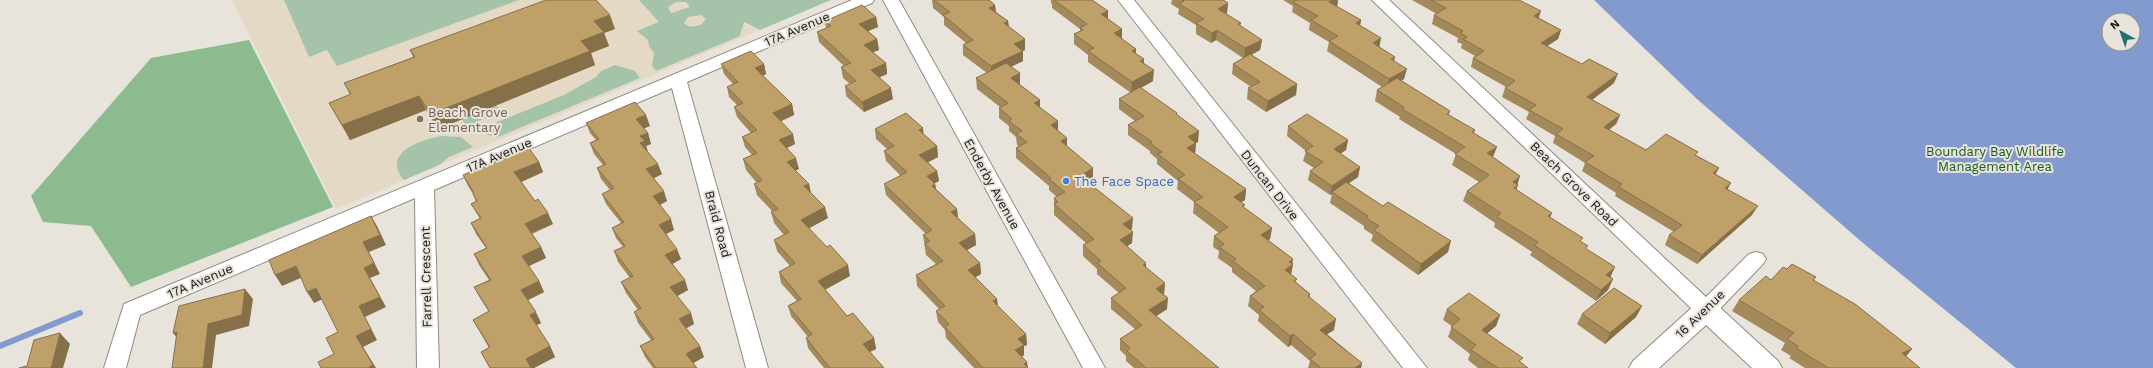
<svg xmlns="http://www.w3.org/2000/svg" width="2153" height="368" viewBox="0 0 2153 368" font-family="'Work Sans',sans-serif">
  <style>
    .education { fill: #e4d9c5 }
    .green { fill: #a5c3a8; fill-rule: evenodd }
    .forest { fill: #8bbb8f }
    .water { fill: #829acd; fill-rule: evenodd }
    .lines { fill: none; stroke-linecap: round; stroke-linejoin: round }
    .stream { stroke: #829acd; stroke-width: 6 }
    .minor-casing { stroke: #8f8b83; stroke-width: 2 }
    .tertiary-casing { stroke: #8f8b83; stroke-width: 2 }
    .minor { fill: #fff; fill-rule: evenodd }
    .tertiary { fill: #fff; fill-rule: evenodd }
    .wall { fill: #a48a5a }
    .shaded-wall { fill: #86704a }
    .building { fill: #bfa069; stroke: #86704a }
    .education-dot { fill: #8d6e63; stroke: #e8e4dc; stroke-width: 1.5 }
    .shop-dot { fill: #3f7fe0; stroke: #e8e4dc; stroke-width: 1.5 }
    .labels { text-anchor: middle; dominant-baseline: central; stroke-width: 4; stroke-linejoin: round; paint-order: stroke }
    .street-label { font-size: 13px; fill: #1a1815; stroke: #e8e4dc }
    .education-label { font-size: 13px; fill: #785e54; stroke: #e8e4dc; text-anchor: start }
    .park-label { font-size: 13px; fill: #155c25; stroke: #e8e4dc }
    .shop-label { font-size: 13px; fill: #366cbe; stroke: #e8e4dc; text-anchor: start }
  </style>
  <rect width="100%" height="100%" fill="#e8e4dc"/>
  <path class="education" d="M232,0H720L745,24L760,30L336,209Z"/>
  <path class="green" d="M284,0H519L337,66L327,50L309,57Z
    M639,0H831L760,30L744,22L740,36L656,71L652,66L654,53L649,46L648,40L637,31L659,22ZM676,2H686L690,7L672,13L670,12L668,7ZM701,15L706,19L701,25L690,27L684,23L688,17Z
    M615,65L635,71L640,78L498,137L488,135L480,129L564,95L596,77L601,71Z
    M496,105L501,112L466,126L462,119Z
    M441,136L461,137L473,147L449,157L439,165L404,180C381,153 420,140 441,136Z"/>
  <path class="forest" d="M249,40L333,207L131,287L91,226L43,222L31,196L151,58Z"/>
  <path class="water" d="M1594,0H2153V368H2016L1863,243L1697,99ZM2109,20H2133V44H2109Z"/>
  <g class="lines">
    <path class="stream" d="M0,346L80,313"/>
    <g class="minor-casing">
      <path id="minor" d="M852,0H874L872,3L687,82L768,368H746L672,88L434,190L439,368H417L415,198L140,315L126,368H104L124,304Z
        M883,0H899L1105,368H1083Z
        M1118,0H1134L1427,368H1403Z
        M1372,0H1389L1706,297L1749,254L1756,252L1763,254L1766,259L1763,264L1713,316L1706,318L1699,316Z"/>
    </g>
    <g class="tertiary-casing">
      <path id="tertiary" d="M1706,301L1715,303L1778,361L1782,368H1752L1706,325L1659,368H1629L1633,361L1697,303Z"/>
    </g>
    <use href="#minor" class="minor"/>
    <use href="#tertiary" class="tertiary"/>
  </g>
  <path class="wall" d="M932,0H989L995,5L996,12L1008,21L1009,27L1025,50L1023,51V61L1011,67L1020,84H1019L1040,100V108L1058,121V131L1067,146L1093,168V179L1088,182L1132,229L1130,230L1132,243L1127,246L1146,268L1165,283L1164,294H1163L1167,309L1156,316L1219,368H1134L1126,361V356L1120,350V339L1135,329L1111,309V298L1119,293L1097,274V269L1083,256V245L1086,243L1054,215V198L1057,197L1049,190V186L1016,158V148L1019,146L1017,145L1016,137L1009,131V126L999,118V108L1000,107L977,89L976,78L987,73L963,55V45L966,43L944,25V17L933,8Z
    M1051,0H1092L1108,11V20L1122,29V39L1136,54L1144,59V64L1153,81L1141,88L1177,113V115L1198,142L1196,143L1195,154L1246,189L1245,200L1241,202L1244,208L1272,228L1270,239L1268,240L1293,259L1292,264H1293L1291,274L1297,283L1310,294V297L1334,330L1327,334L1362,363L1361,368H1308L1310,361L1291,345L1288,347L1258,321L1259,315L1248,306L1250,296L1256,291L1232,272V268L1218,258L1219,251L1213,247L1214,236L1219,233L1193,213L1194,202L1177,189L1178,181L1157,164V159L1150,153V151L1128,135V125L1135,121L1119,109V99L1131,93L1088,62V55L1074,44V34L1080,31V29L1052,8V4L1051,3Z
    M1172,0H1223L1228,3L1227,13L1226,14L1241,23L1240,26L1262,40L1260,50L1251,55L1297,84L1296,95L1266,112L1247,99L1248,88L1251,87L1232,74L1233,64L1243,58L1216,40L1211,43L1196,34V25L1178,14L1179,9L1171,4Z
    M1283,0H1338L1337,7L1361,20L1360,26L1379,47L1394,61L1404,79L1401,81L1450,111L1449,115L1475,130L1474,133L1493,158L1517,185L1516,190L1550,218L1582,242L1586,249L1611,277L1613,279L1608,290L1596,301L1530,255L1532,252L1494,227L1495,223L1463,201L1467,191L1479,182L1452,165L1456,154L1399,119L1400,117L1375,101L1377,90L1382,87L1327,51L1329,42L1309,30L1310,23L1292,12L1293,6Z
    M1412,0H1519L1539,18L1561,30L1558,39L1547,46L1614,83L1592,100L1620,115L1616,124L1609,130L1646,150L1697,156L1719,168L1715,174L1728,189L1752,215L1697,264L1665,245L1669,235L1674,232L1615,196L1616,193L1582,171L1585,163L1553,143L1555,136L1526,119L1529,112L1502,97L1505,88L1506,87L1471,67L1473,58L1475,56L1461,48L1462,44L1457,42L1458,38L1432,24L1434,15L1437,14Z
    M876,17L878,27L868,31L877,39L879,50L873,52L886,63L887,74L879,77L893,99L864,112L846,96L845,86L850,84L843,78L841,67L844,66L819,42L817,32L826,28L825,21Z
    M615,29L604,33L609,46L591,53L595,65L438,129L426,110L350,140L329,103L350,95L344,83L413,57L410,50Z
    M721,64H764L766,74L763,76L792,104L794,115L781,121L795,144L787,148L799,169L795,170L809,184L811,193L828,218L809,228L850,276L825,290L847,316L874,338L876,349L870,352L884,368H824L808,348L806,338L808,337L791,316L788,306L797,301L781,283L779,272L790,266L777,251L774,240L784,235L774,223L771,212H773L757,195L754,184L757,183L746,170L743,159L752,155L745,147L742,137L751,133L737,117L734,107L737,105L729,97L727,87L733,84L724,74Z
    M586,123L650,126L644,128L648,133L651,144L646,146L648,152L662,174L654,178L667,201L660,205L674,230L666,234L681,259L672,264L688,290L677,296L694,324L686,328L704,357L693,363L697,368H653L645,357L640,346L651,340L638,323L634,312L638,310L626,293L621,282L630,278L618,262L614,251L623,247L616,238L612,228L621,223L606,204L602,194L610,190L601,179L597,168L603,165L594,154L590,143L596,140L590,133Z
    M1288,126L1348,140L1346,150L1340,154L1360,167L1358,177L1349,183L1448,252L1418,275L1371,241L1373,235L1364,229V226L1330,203L1332,194L1330,195L1308,180L1310,171L1314,168L1303,161L1306,151L1287,136Z
    M875,129L923,134L937,146L938,157L928,162L937,171L939,181L935,183L936,189L957,209L958,218L975,234L976,245L967,250L980,263L981,274L975,277L997,299L998,306L1026,334L1027,345L1024,346V355L1022,357L1028,368H974L946,338L945,330L938,322L936,311L939,309L917,286L916,275L936,264L926,255L923,235L926,234L886,195L884,184L901,176L886,161L884,151L887,149L876,139Z
    M539,162L543,172L521,182L535,201L553,224L532,234L541,247L546,258L528,266L539,281L544,292L528,300L541,323L536,325L550,346L555,357L534,368H490L481,352L489,348L473,320L489,312L480,298L474,287L489,280L479,265L474,254L486,248L476,234L471,223L480,219L471,204L476,202L473,194L468,186L463,175Z
    M1787,269L1816,277L1814,280L1920,368H1805L1789,358L1791,356L1781,350L1785,343L1732,311L1739,300L1771,280Z
    M1642,306L1636,317L1605,344L1577,324L1582,314Z
    M1447,309L1500,315L1496,326L1487,333L1521,363L1528,368H1478L1468,360L1470,354L1448,337L1452,326L1443,320Z"/>
  <path class="shaded-wall" d="M1331,0H1338L1337,7L1329,2Z
    M1228,3L1227,13L1216,19L1218,9Z
    M995,5L996,15L989,8Z
    M1108,11V21L1101,14Z
    M1541,11L1538,20L1534,16Z
    M610,15L615,29L604,33L609,46L591,53L595,65L438,129L431,114L581,41L594,21Z
    M876,17L878,27L861,34L859,24Z
    M1361,20L1359,31L1356,23Z
    M1008,21L1009,31L1004,23Z
    M1122,29V39L1114,33Z
    M1217,30L1216,40L1211,43L1212,33Z
    M1561,30L1558,39L1538,52L1541,43Z
    M1381,38L1379,49L1373,43Z
    M877,39L879,50L866,55L864,45Z
    M1025,39V50L1023,51V61L991,76V66L1014,44Z
    M1262,40L1260,50L1244,59L1245,48Z
    M1136,49V59L1132,51Z
    M1395,57L1393,67L1391,59Z
    M1144,59L1143,69L1140,61Z
    M886,63L887,74L872,81L871,70Z
    M764,64L766,74L757,78L755,68Z
    M1407,69L1404,79L1386,90L1389,79Z
    M1154,70L1153,81L1131,93L1132,82Z
    M1020,73V84L1012,88L1011,78Z
    M1618,74L1614,83L1584,106L1587,97Z
    M1297,84L1296,95L1266,112L1268,101Z
    M891,88L893,99L864,112L862,102Z
    M419,96L426,110L350,140L342,125Z
    M1040,100V110L1034,103Z
    M792,104L794,115L775,124L773,113Z
    M646,115L650,126L640,130L636,119Z
    M1620,115L1616,124L1600,136L1604,127Z
    M1058,121V132L1051,125Z
    M923,128L924,139L919,130Z
    M1199,131L1198,142L1196,143L1195,153L1186,159L1188,137Z
    M648,133L651,144L646,146L648,152L640,143V136Z
    M793,134L795,144L782,150L779,140Z
    M1067,138V149L1061,141Z
    M1348,140L1346,150L1332,159L1334,149Z
    M937,146L938,157L921,166L919,155Z
    M1497,147L1493,157L1487,153Z
    M796,158L799,169L790,173L787,162Z
    M539,162L543,172L519,183L514,172Z
    M658,164L662,174L650,180L646,169Z
    M1360,167L1358,177L1334,193L1332,192V194L1330,195L1332,186Z
    M1093,168V179L1080,187V176Z
    M1719,168L1714,177L1713,173Z
    M937,171L939,181L928,187L927,176Z
    M1520,176L1517,186L1518,185L1514,196L1513,182Z
    M1731,183L1726,192L1725,188Z
    M809,184L811,194L804,186Z
    M935,184L937,195L932,186Z
    M1246,189L1245,200L1233,208L1234,197Z
    M664,191L667,201L656,207L653,196Z
    M1758,206L1752,215L1697,264L1702,255Z
    M825,207L828,218L804,231L801,220Z
    M957,209L958,219L951,212Z
    M548,213L553,224L529,234L525,224Z
    M1552,213L1548,223V216Z
    M371,216L377,226L386,245L369,252L380,274L370,278L386,307L365,317L377,340L363,347L376,368H368L356,336L363,242Z
    M1133,218L1132,229L1122,235L1123,224Z
    M671,219L674,230L662,236L659,225Z
    M1272,228L1270,239L1259,246L1261,235Z
    M1133,232L1132,243L1120,251V240Z
    M975,234L976,245L960,254L959,243Z
    M1451,241L1448,252L1418,275L1421,264Z
    M541,247L546,258L527,267L522,256Z
    M677,249L681,259L669,266L665,255Z
    M1293,259L1292,265L1293,264L1291,275L1285,270L1289,262Z
    M980,263L981,274L969,281L968,270Z
    M1146,263V273L1143,265Z
    M848,265L850,276L820,292L818,281Z
    M296,266L303,277L282,286L275,275Z
    M1615,267L1610,278L1606,275Z
    M1613,279L1608,290L1596,301L1601,290Z
    M685,280L688,290L674,298L670,287Z
    M539,281L544,292L526,301L521,290Z
    M1165,283L1164,294L1155,299L1156,289Z
    M316,288L323,299L314,303L307,292Z
    M245,289L253,299L249,326L216,335L212,368H203L208,324Z
    M1168,298L1167,309L1149,321V310Z
    M997,299L998,310L993,301Z
    M1642,306L1636,317L1605,344L1610,333Z
    M536,312L541,323L535,326L530,315Z
    M691,313L694,324L683,330L679,319Z
    M1500,315L1496,326L1478,341L1482,330Z
    M1336,319L1334,330L1318,340L1320,330Z
    M177,332L182,344L173,333Z
    M60,333L70,344L63,368H51Z
    M1026,334L1027,345L1024,346V355L1015,361V350L1018,339Z
    M1293,334L1291,345L1288,347L1290,336Z
    M874,338L876,349L865,354L863,344Z
    M550,346L555,357L534,368H530L526,359Z
    M700,346L704,357L690,365L686,354Z
    M1912,349L1904,359L1902,353Z
    M1027,362L1028,368L1024,364Z
    M1362,363L1361,368H1355Z"/>
  <path class="building" d="M546,0H596L610,15L594,21L604,32L581,41L590,51L431,114L419,96L342,125L329,103L351,94L344,83L415,57L410,50Z
    M934,0H989L995,5L989,8L1008,21L1004,23L1025,39L1014,44L1023,51L991,66L963,45L973,40L943,15L950,12Z
    M1054,0H1092L1108,11L1101,14L1122,29L1114,33L1136,49L1132,51L1144,59L1140,61L1154,70L1132,82L1088,51L1094,48L1074,34L1083,30L1080,28L1087,24Z
    M1182,0H1223L1228,3L1218,9L1241,23L1238,24L1262,40L1245,48L1217,30L1212,33L1196,23L1204,19L1179,4L1184,1Z
    M1296,0H1333L1329,2L1361,20L1356,23L1381,38L1373,43L1395,57L1391,59L1407,69L1389,79L1329,41L1338,36L1311,20L1318,16L1293,2Z
    M1431,0H1519L1541,11L1534,16L1561,30L1541,43L1582,64L1589,59L1618,74L1587,97L1620,115L1604,127L1646,150L1666,134L1698,152L1695,155L1719,168L1713,173L1731,183L1725,188L1758,206L1702,255L1669,235L1682,225L1619,187L1622,184L1585,162L1594,156L1556,134L1563,129L1529,110L1536,105L1505,88L1515,81L1473,58L1484,51L1463,39L1467,37L1460,33L1463,31L1434,15L1446,8Z
    M862,5L876,17L859,24L877,39L864,45L886,63L871,70L891,88L862,102L845,86L856,81L841,67L851,63L817,32L831,26L825,21Z
    M751,51L764,64L755,68L792,104L773,113L793,134L779,140L796,158L787,162L809,184L804,186L825,207L801,220L827,247L830,245L848,265L818,281L847,316L853,313L874,338L863,344L884,368H830L806,338L812,334L788,306L801,299L779,272L795,263L774,240L789,232L771,212L778,209L754,184L762,180L743,159L757,153L742,137L757,130L734,107L743,103L727,87L738,82L721,64Z
    M1250,54L1297,84L1268,101L1248,88L1260,82L1233,64Z
    M1006,63L1020,73L1011,78L1040,100L1034,103L1058,121L1051,125L1067,138L1061,141L1093,168L1080,176L1133,218L1123,224L1133,232L1120,240L1146,263L1143,265L1165,283L1156,289L1168,298L1149,310L1219,368H1146L1127,351L1130,348L1120,339L1142,325L1111,298L1126,288L1097,263L1101,261L1083,245L1094,239L1054,204L1058,202L1054,198L1065,192L1049,179L1051,178L1016,148L1027,142L1016,134L1022,131L1009,121L1012,119L999,108L1008,103L976,78Z
    M1397,78L1450,111L1447,114L1475,130L1472,132L1497,147L1487,153L1520,176L1513,182L1518,185L1514,188L1552,213L1548,216L1583,238L1580,241L1588,246L1585,248L1615,267L1606,275L1613,279L1601,290L1534,245L1538,242L1497,217L1501,213L1467,191L1489,175L1455,154L1465,147L1402,109L1404,107L1377,90Z
    M1140,87L1177,113L1176,114L1199,131L1188,137L1196,143L1187,148L1246,189L1234,197L1245,205L1242,206L1272,228L1261,235L1293,259L1289,262L1293,264L1285,270L1297,279L1294,281L1310,294L1308,296L1336,319L1320,330L1362,363L1355,368H1319L1320,367L1310,359L1316,354L1293,334L1290,336L1259,310L1264,307L1250,296L1265,286L1233,261L1236,259L1219,247L1224,244L1214,236L1228,227L1194,202L1203,197L1178,179L1185,175L1158,154L1162,152L1150,143L1152,142L1128,125L1144,116L1119,99Z
    M635,102L646,115L636,119L648,133L640,136L645,141L640,143L658,164L646,169L664,191L653,196L671,219L659,225L677,249L665,255L685,280L670,287L691,313L679,319L700,346L686,354L697,368H656L640,346L654,339L634,312L641,308L621,282L633,276L614,251L625,246L612,228L624,222L602,194L614,188L597,168L606,164L590,143L599,139L586,123Z
    M906,113L923,128L919,130L937,146L919,155L937,171L927,176L935,184L932,186L957,209L951,212L975,234L959,243L980,263L968,270L997,299L993,301L1026,334L1018,339L1024,345L1015,350L1027,362L1024,364L1028,368H983L945,327L949,324L936,311L945,306L916,275L943,261L925,244L930,241L923,235L932,230L884,184L907,172L884,151L894,146L875,129Z
    M1307,114L1348,140L1334,149L1360,167L1332,186L1310,171L1323,162L1305,151L1313,146L1288,126Z
    M528,147L539,162L514,172L535,201L538,199L548,213L525,224L541,247L522,256L539,281L521,290L536,312L530,315L550,346L526,359L531,368H490L481,352L490,347L473,320L489,311L474,287L491,280L474,254L487,248L471,223L481,218L471,204L477,201L473,194L474,193L463,175Z
    M1346,182L1383,206L1388,202L1451,241L1421,264L1374,230L1379,226L1366,218L1368,216L1332,192Z
    M371,216L380,235L363,242L374,263L364,268L380,297L359,306L371,329L356,336L373,365L368,368H321L318,362L334,354L326,338L338,332L316,288L307,292L296,266L275,275L269,260Z
    M1792,264L1816,277L1813,280L1855,304L1912,349L1902,353L1920,368H1828L1796,348L1798,346L1787,339L1794,333L1739,300L1766,276L1771,280L1783,267L1787,269Z
    M1614,288L1642,306L1610,333L1582,314Z
    M245,289L242,315L208,324L203,368H172L177,332L173,333L179,306Z
    M1469,293L1500,315L1482,330L1523,358L1519,361L1528,368H1498L1471,350L1476,345L1451,327L1460,319L1447,309Z
    M60,333L51,368H19L27,366L34,340Z"/>
  <circle class="education-dot" cx="420" cy="119" r="4"/>
  <circle class="shop-dot" cx="1066" cy="181" r="4"/>
  <g class="labels">
    <g class="street-label">
      <text transform="translate(797 29) rotate(-23)">17A Avenue</text>
      <text transform="translate(499 155) rotate(-23)">17A Avenue</text>
      <text transform="translate(992 184) rotate(61)">Enderby Avenue</text>
      <text transform="translate(1574 184) rotate(44)">Beach Grove Road</text>
      <text transform="translate(1270 185) rotate(52)">Duncan Drive</text>
      <text transform="translate(718 224) rotate(75)">Braid Road</text>
      <text transform="translate(426 277) rotate(-91)">Farrell Crescent</text>
      <text transform="translate(200 281) rotate(-23)">17A Avenue</text>
      <text transform="translate(1700 314) rotate(-44)">16 Avenue</text>
    </g>
    <g class="education-label">
      <text x="428" y="112">Beach Grove<tspan x="428" dy="15">Elementary</tspan></text>
    </g>
    <g class="park-label">
      <text x="1995" y="151">Boundary Bay Wildlife<tspan x="1995" dy="15">Management Area</tspan></text>
    </g>
    <g class="shop-label">
      <text x="1074" y="181">The Face Space</text>
    </g>
  </g>
  <g transform="translate(2121 32) rotate(320)"><circle r="19" fill="#e8e4dc" stroke="#96928c"/>
  <path d="M0-3L7 15L0 10L-7 15Z" fill="#257071"/>
  <text y="-6" font-size="11" font-weight="bold" text-anchor="middle" fill="#1a1815">N</text>
  </g>
</svg>
